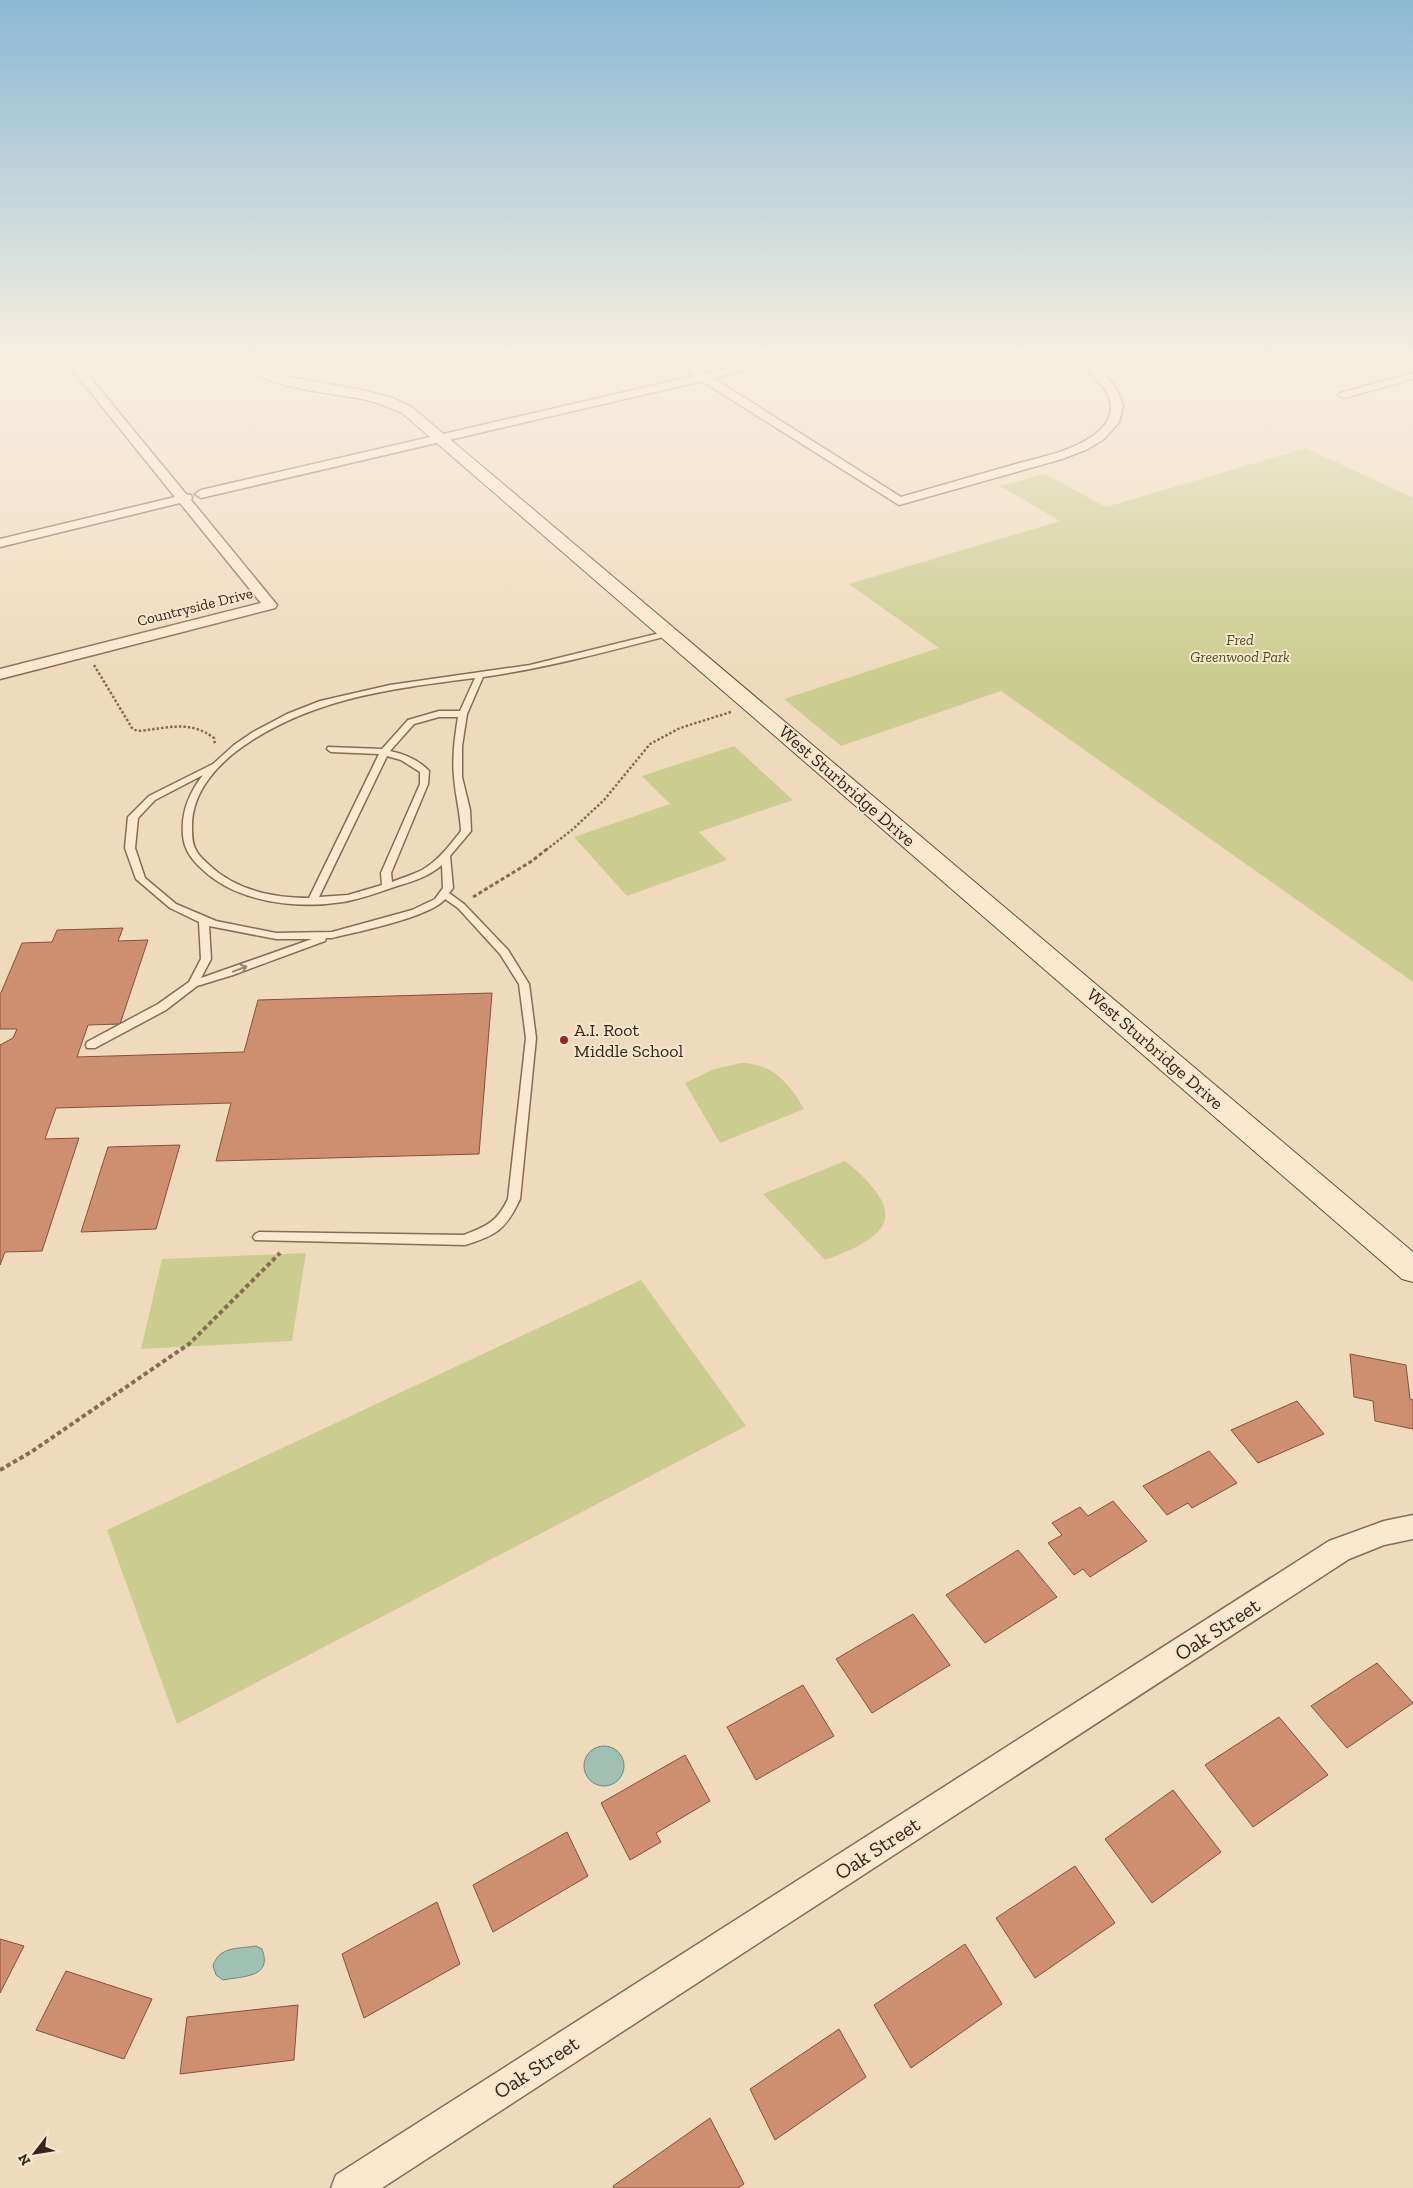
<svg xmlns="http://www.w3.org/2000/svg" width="1413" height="2188" viewBox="0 0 1413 2188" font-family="'Zilla Slab',serif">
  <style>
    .green { fill: #cbcd90 }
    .water { fill: #a0c0b3; stroke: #688d80 }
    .building { fill: #ce8f71; stroke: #86513b }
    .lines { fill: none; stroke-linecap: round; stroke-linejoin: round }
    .lane-casing { stroke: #876b55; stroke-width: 3 }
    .street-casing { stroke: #876b55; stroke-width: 3 }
    .secondary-casing { stroke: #684c39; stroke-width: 2 }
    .path-far2 { stroke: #876b55; stroke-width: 2.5; stroke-dasharray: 2.5 2; stroke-linecap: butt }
    .path-far1 { stroke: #876b55; stroke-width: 3; stroke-dasharray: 4 2.5; stroke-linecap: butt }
    .path { stroke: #876b55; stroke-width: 4; stroke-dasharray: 4.5 3; stroke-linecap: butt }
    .lane { fill: #fae9cf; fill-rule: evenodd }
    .street { fill: #fae9cf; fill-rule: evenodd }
    .secondary { fill: #fae9cf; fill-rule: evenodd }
    .oneway { stroke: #988775 }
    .poi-dot { fill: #97242f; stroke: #f6e6cc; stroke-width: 2 }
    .labels { text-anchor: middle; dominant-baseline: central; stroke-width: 4; stroke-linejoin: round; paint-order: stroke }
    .far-street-label { font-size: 15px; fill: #35251b; stroke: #f6e6cc }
    .far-park-label { font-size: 15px; font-style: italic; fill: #4a5221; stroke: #f6e6cc }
    .street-label { font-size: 18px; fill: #35251b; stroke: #f6e6cc }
    .poi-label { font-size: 18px; fill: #35251b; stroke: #f6e6cc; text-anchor: start }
    .near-street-label { font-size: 21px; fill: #35251b; stroke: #f6e6cc }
  </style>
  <rect width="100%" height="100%" fill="#efdbbc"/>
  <path class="green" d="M1306,448L1413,498V982L1001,691L841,746L784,699L939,648L849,584L1060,521L1000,486L1045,474L1106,507Z
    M734,746L793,800L699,832L727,860L627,896L574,837L670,804L642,776Z
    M741,1063C772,1063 789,1083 804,1109L720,1143L685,1083L714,1069Z
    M845,1161C906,1211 897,1234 825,1260L763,1194Z
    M306,1253L292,1341L141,1349L162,1259Z
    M641,1280L746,1426L177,1724L107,1530Z"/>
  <path class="water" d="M584 1766a20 20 0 1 1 40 0a20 20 0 1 1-40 0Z
    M256,1946L262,1949C273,1978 243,1976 223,1980L216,1975L213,1966C219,1946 238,1949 256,1946Z"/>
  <path class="building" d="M123,928L118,941L148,940L120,1024L88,1025L77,1057L244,1052L258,1000L492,993L479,1154L216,1161L231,1103L56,1108L45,1139L79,1138L42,1251L5,1252L0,1265V1045L13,1038L17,1029H0V995L22,943L52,942L57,930Z
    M180,1145L156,1229L81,1232L108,1147Z
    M1350,1354L1406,1365L1410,1399L1413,1400V1429L1375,1421L1373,1401L1354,1397Z
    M1297,1401L1324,1434L1258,1463L1231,1430Z
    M1209,1451L1237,1483L1192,1508L1188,1503L1167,1515L1143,1486Z
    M1113,1501L1147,1541L1090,1577L1083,1569L1074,1575L1048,1543L1062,1535L1052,1523L1080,1507L1088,1516Z
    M1018,1550L1057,1597L985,1643L946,1595Z
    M913,1614L950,1665L872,1713L836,1659Z
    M1377,1663L1413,1703L1347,1748L1311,1706Z
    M803,1685L834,1736L756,1780L727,1727Z
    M1279,1717L1328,1775L1253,1827L1205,1765Z
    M685,1755L710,1801L656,1833L661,1842L630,1860L601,1803Z
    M1173,1790L1221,1852L1152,1903L1105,1839Z
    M567,1832L588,1876L493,1932L473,1885Z
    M1075,1866L1115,1923L1035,1978L996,1918Z
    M437,1902L460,1964L364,2018L342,1954Z
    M0,1939L24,1946L0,1993Z
    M965,1944L1002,2004L911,2068L874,2005Z
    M66,1971L152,1999L124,2059L36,2030Z
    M298,2005L294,2060L180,2074L187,2017Z
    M839,2029L866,2077L775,2140L750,2089Z
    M710,2118L744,2184L738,2188H614L613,2186Z"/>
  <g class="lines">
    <g class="lane-casing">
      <path id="lane" d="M668,631L672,633L671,635C609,651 547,668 483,677L467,714L462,746V777L470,810L471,831L450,856L453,888L449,893L464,904L508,950L529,984L536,1038L520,1199C506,1229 497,1235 465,1245L255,1240L253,1237L255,1234L259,1232L464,1235C487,1226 497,1222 508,1199L526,1038L519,984L500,954L458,908L445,899C431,917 356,932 332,938H326L325,941L233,975L197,986L166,1010L95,1048H87L86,1045L87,1042L158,1004L189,982L201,959L199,922L170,908L136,879L125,848L128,817L149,796L213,764L234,745L253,732L287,714L320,701L390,685L530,665ZM475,678L460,711H439L408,720L382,749L328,747L327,749L331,752L379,754L309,898C272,898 235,890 208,864C204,860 198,855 196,850C192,844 192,835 192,828C191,790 221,760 251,741C319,697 396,688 475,678ZM439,717H458C455,736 452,756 454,776C455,794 460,811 461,831C450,845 438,861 422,870C412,875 401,878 392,882L391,873L428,784L429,771C419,760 404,754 390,751L414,724ZM387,756L401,760L420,772V784L381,873L382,885L348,895L319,897ZM203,775C189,793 181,812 183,835C184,850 192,860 203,870C238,903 297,909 343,902C360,899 377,893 394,887C411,882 428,877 442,865L443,888L435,899L412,910L332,932L276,933L216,921L176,904L145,878L135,848L138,818L155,800ZM209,926L276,939H312L201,978L211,959Z"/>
    </g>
    <g class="street-casing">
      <path id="street" d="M67,363H78L186,494L191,495L192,498L191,500L277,605L275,608L0,679V669L261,603L180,503L0,547V539L175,497Z
        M676,363H689L705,373L749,363H769L768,365L713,378L901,497C939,486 977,475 1016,464C1041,457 1069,452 1091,437C1102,430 1111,420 1111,406C1110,387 1091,377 1081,363H1093L1112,383L1118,392L1123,406L1119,422L1104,439L1088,449L1062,459L899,505L702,381L201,498L195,494L201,490L694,376Z
        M1413,373V379L1344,398L1338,395L1340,393Z
        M1413,1515V1539L1384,1545L1349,1559L382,2188H331L336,2175L1329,1541L1384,1521Z"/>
    </g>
    <g class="secondary-casing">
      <path id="secondary" d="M242,363H260L291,377L368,391L393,398L412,407L1413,1252V1282L1402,1279L402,413C390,408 378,403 366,400C335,393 261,389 242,363Z"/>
    </g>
    <path class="path-far2" d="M94,665L132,728L137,731C166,729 189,719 214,738L215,745
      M546,850L573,829L604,800L650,744L680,728L731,712"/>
    <path class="path-far1" d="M473,897L532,861L547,849"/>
    <path class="path" d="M0,1470L31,1452L189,1344L280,1253"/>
    <use href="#lane" class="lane"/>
    <use href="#street" class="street"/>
    <use href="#secondary" class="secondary"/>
  </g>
  <defs><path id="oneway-shaft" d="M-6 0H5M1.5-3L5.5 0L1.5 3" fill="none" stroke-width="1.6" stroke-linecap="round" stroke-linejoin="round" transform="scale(1.25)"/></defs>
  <use class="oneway" href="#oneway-shaft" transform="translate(240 969) rotate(-21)"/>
  <linearGradient id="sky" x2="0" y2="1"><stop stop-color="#8bb9d3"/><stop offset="0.54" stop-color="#f8efe1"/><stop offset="1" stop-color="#f8efe1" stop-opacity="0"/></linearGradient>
  <rect width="1413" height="670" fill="url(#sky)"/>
  <circle class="poi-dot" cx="564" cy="1040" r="5"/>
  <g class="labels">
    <g class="far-street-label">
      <text transform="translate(195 607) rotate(-14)">Countryside Drive</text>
    </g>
    <g class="far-park-label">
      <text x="1240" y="640">Fred<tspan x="1240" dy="17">Greenwood Park</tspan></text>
    </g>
    <g class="street-label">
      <text transform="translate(847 786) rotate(41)">West Sturbridge Drive</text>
      <text transform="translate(1155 1049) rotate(41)">West Sturbridge Drive</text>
    </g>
    <g class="poi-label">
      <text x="574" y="1030">A.I. Root<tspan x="574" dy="21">Middle School</tspan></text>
    </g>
    <g class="near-street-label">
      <text transform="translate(1217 1629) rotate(-33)">Oak Street</text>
      <text transform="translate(877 1848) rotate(-33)">Oak Street</text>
      <text transform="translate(536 2067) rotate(-33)">Oak Street</text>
    </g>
  </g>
  <g transform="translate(35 2153) rotate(239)" stroke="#f6e6cc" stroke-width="4" paint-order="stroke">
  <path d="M0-4L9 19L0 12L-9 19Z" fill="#35251b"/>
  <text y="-8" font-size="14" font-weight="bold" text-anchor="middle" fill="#35251b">N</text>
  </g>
</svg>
